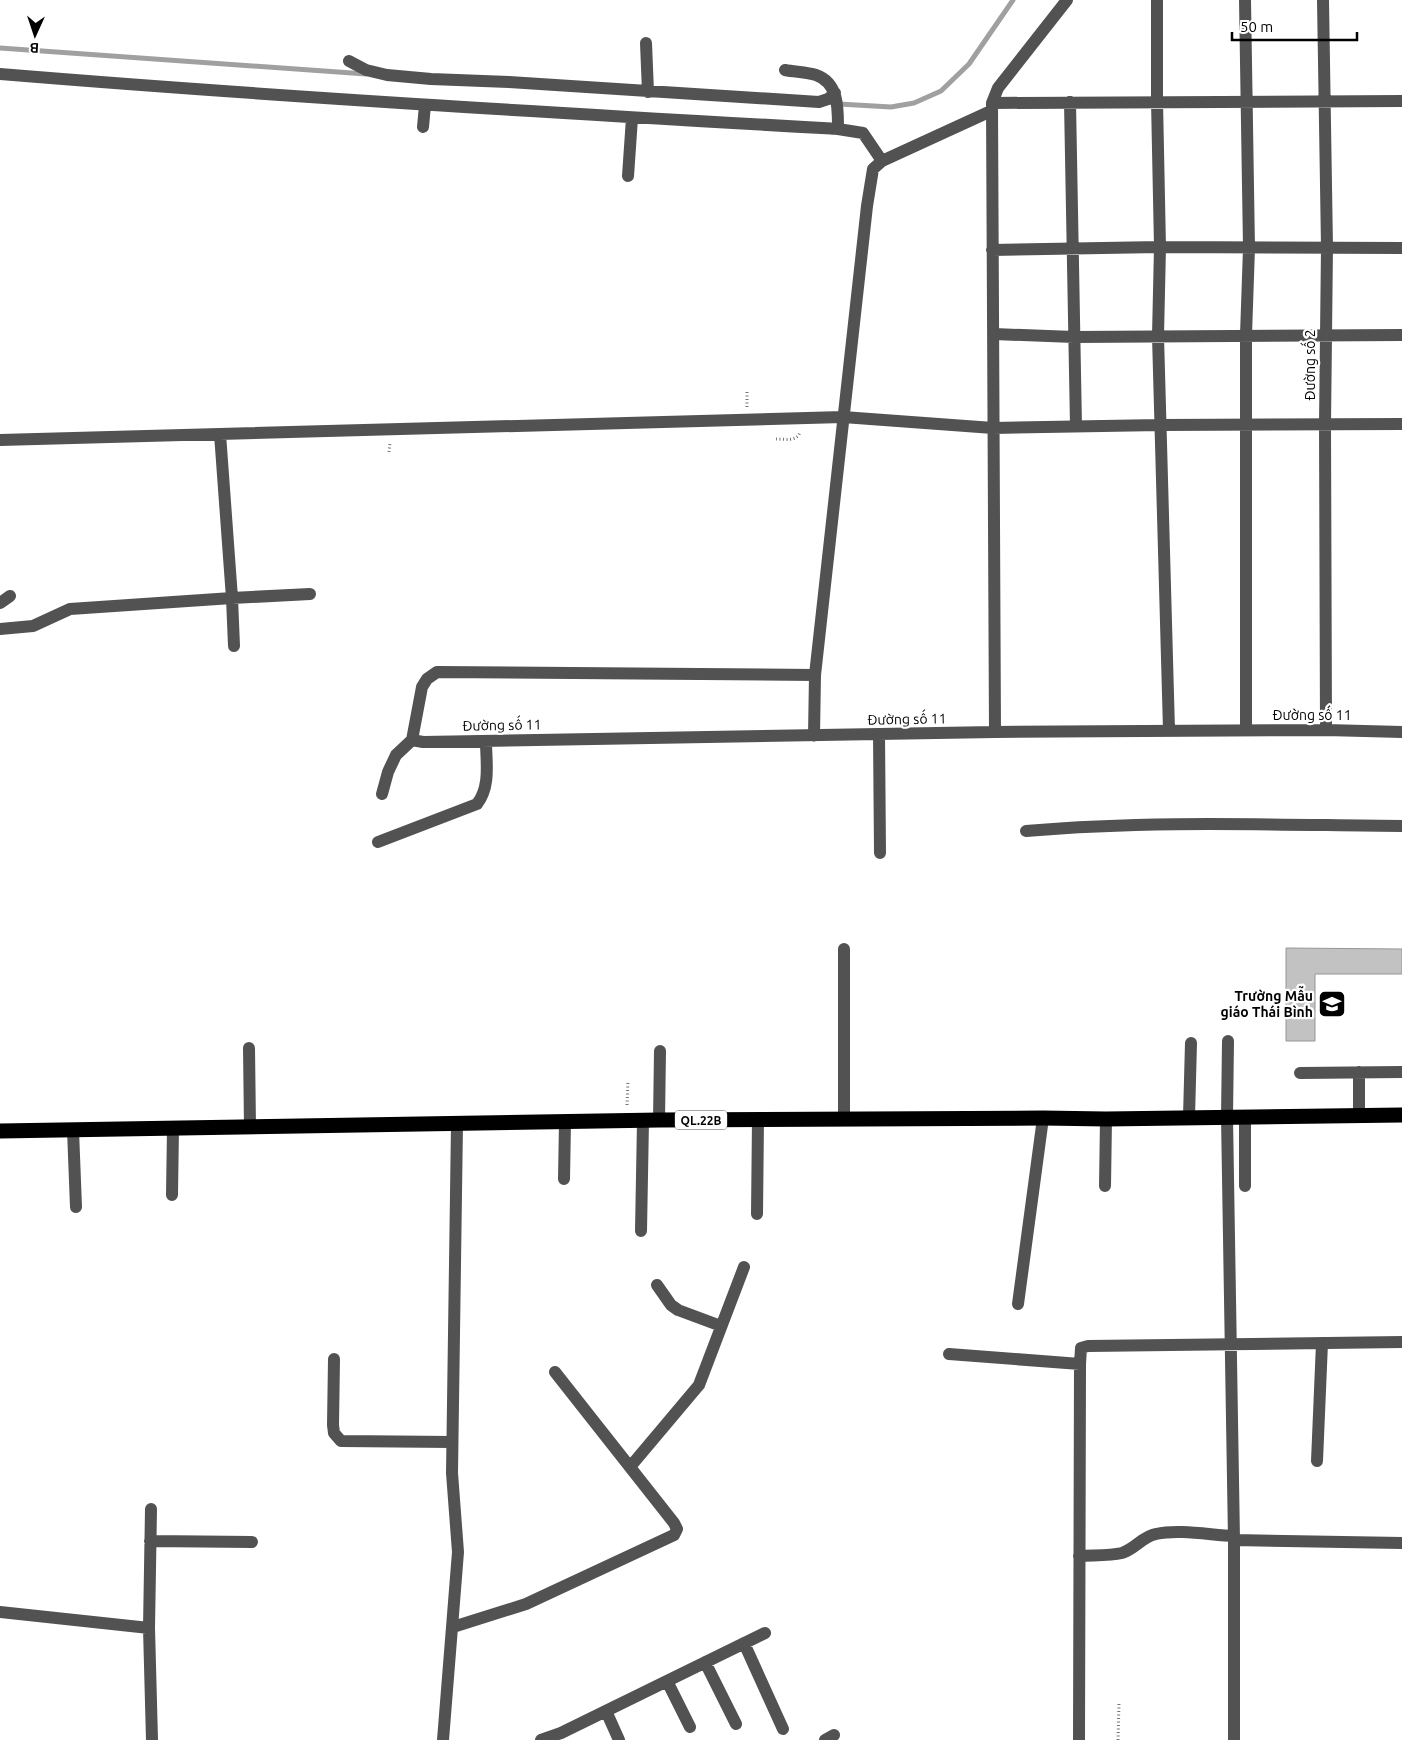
<svg xmlns="http://www.w3.org/2000/svg" width="1402" height="1740" viewBox="0 0 1402 1740" font-family="Ubuntu,sans-serif">
  <style>
    .lines { fill: none; stroke-linecap: round; stroke-linejoin: round }
    .stream { stroke: #a0a0a0; stroke-width: 5 }
    .building { fill: #c2c2c2; stroke: #969696 }
    .path { stroke: #747474; stroke-width: 3; stroke-dasharray: 1 2.5; stroke-linecap: butt }
    .minor { stroke: #525252; stroke-width: 12 }
    .highway { stroke: #000; stroke-width: 15 }
    .labels { text-anchor: middle; dominant-baseline: central; stroke-width: 4.5; stroke-linejoin: round; paint-order: stroke }
    .shield { fill: #fff; stroke: #4c4c4c; stroke-width: 1 }
    .shield-label { font-size: 12px; font-weight: bold; fill: #000 }
    .street-label { font-size: 14px; fill: #000; stroke: #fff }
    .poi-label { font-size: 14px; font-weight: bold; fill: #000; stroke: #fff; text-anchor: end }
  </style>
  <rect width="100%" height="100%" fill="#fff"/>
  <g class="lines">
    <path class="stream" d="M0,48L366,74
      M839,104L891,107L914,103L941,91L969,64L1013,0"/>
  </g>
  <path class="building" d="M1286,948L1402,949V974H1315V1041H1286Z"/>
  <g class="lines">
    <path class="path" d="M747,407V390
      M776,439C785,439 797,442 800,432
      M389,452L390,443
      M627,1105L628,1081
      M1118,1740L1119,1703"/>
    <path class="minor" d="M1157,0V101L1160,247L1158,336L1169,730
      M1245,0L1249,248L1246,335V730
      M1323,0L1327,247L1325,424L1326,730
      M646,43L648,92
      M349,61L366,70L387,75L431,79L509,82L819,102L828,99L835,93
      M785,70C795,72 807,72 816,75C839,83 838,109 838,129
      M0,74C279,97 559,113 838,129L863,133L882,161
      M1070,102L1076,426
      M992,103L1402,101
      M423,127L425,105
      M628,176L632,118
      M992,250L1160,247L1402,248
      M994,334L1074,337L1402,335
      M0,440L843,417L993,428L1160,425L1402,424
      M0,603L10,596
      M0,629L33,626L70,609L232,598L220,434
      M234,646L232,598L310,594
      M815,675L867,206L873,169L882,161L991,111
      M995,732L992,103L998,88L1067,0
      M879,734L880,853
      M412,740L423,742L995,732L1326,730L1402,732
      M382,794L388,772L396,755L412,740L422,687L427,679L437,672L815,675L814,736
      M1026,831C1151,820 1277,825 1402,826
      M378,842L477,804C491,786 486,762 486,741
      M1228,1041L1227,1117L1234,1540V1740
      M249,1048L250,1127
      M1300,1073L1402,1072
      M1359,1115V1072
      M1189,1117L1191,1043
      M1245,1117V1186
      M844,1119V949
      M659,1120L660,1051
      M73,1130L76,1207
      M564,1179L565,1122
      M1105,1186L1106,1119
      M172,1195L173,1128
      M757,1214L758,1119
      M641,1231L643,1121
      M657,1285L671,1305L678,1310L721,1326
      M1018,1304L1043,1118
      M949,1354L1080,1364
      M334,1359L333,1425L334,1433L341,1441L452,1442
      M1317,1461L1322,1343
      M630,1467L699,1385L744,1267
      M151,1509L149,1628L152,1740
      M1234,1540L1402,1543
      M150,1541L252,1542
      M1079,1556C1093,1555 1109,1556 1122,1553C1135,1549 1143,1536 1156,1534C1179,1529 1210,1535 1234,1536
      M0,1612L149,1628
      M453,1627L526,1604L674,1535L677,1529L674,1523L555,1372
      M744,1643L783,1729
      M705,1662L736,1724
      M667,1681L690,1727
      M606,1711L619,1740
      M443,1740L458,1552L452,1473L457,1124
      M541,1740L561,1733L765,1633
      M825,1740L834,1735
      M1079,1740L1080,1364L1081,1348L1088,1346L1402,1342"/>
    <path class="highway" d="M0,1131L659,1120L1043,1118L1106,1119L1402,1115"/>
  </g>
  <defs>
    <g id="school-square" transform="scale(1.4375)"><rect x="-9" y="-9" width="18" height="18" rx="4" fill="#000" stroke="#fff"/><path d="M0-5L7-2L0 1L-7-2ZM-4 1L0 2.5L4 1V4Q0 6-4 4Z" fill="#fff"/></g>
  </defs>
  <g fill-rule="evenodd">
    <use href="#school-square" x="1332" y="1004"/>
  </g>
  <g class="labels">
    <rect class="shield" x="675" y="1110.5" width="52" height="19" rx="4"/>
    <g class="shield-label">
      <text x="701" y="1120">QL.22B</text>
    </g>
    <g class="street-label">
      <text transform="translate(1310 365) rotate(-90)">Đường số 2</text>
      <text x="1312" y="715">Đường số 11</text>
      <text transform="translate(907 719) rotate(-1)">Đường số 11</text>
      <text transform="translate(502 725) rotate(-1)">Đường số 11</text>
    </g>
    <g class="poi-label">
      <text x="1313" y="996">Trường Mẫu<tspan x="1313" dy="16">giáo Thái Bình</tspan></text>
    </g>
  </g>
  <g transform="translate(35 35) rotate(183)" stroke="#ffffff" stroke-width="4" paint-order="stroke">
  <path d="M0-4L9 19L0 12L-9 19Z" fill="#000000"/>
  <text y="-8" font-size="14" font-weight="bold" text-anchor="middle" fill="#000000">B</text>
  </g>
  <path d="M1232 32v8h125v-8" fill="none" stroke="#000000" stroke-width="2.5"/>
  <text x="1240" y="32" font-size="15" fill="#000000" stroke="#ffffff" stroke-width="4" paint-order="stroke">50 m</text>
</svg>
